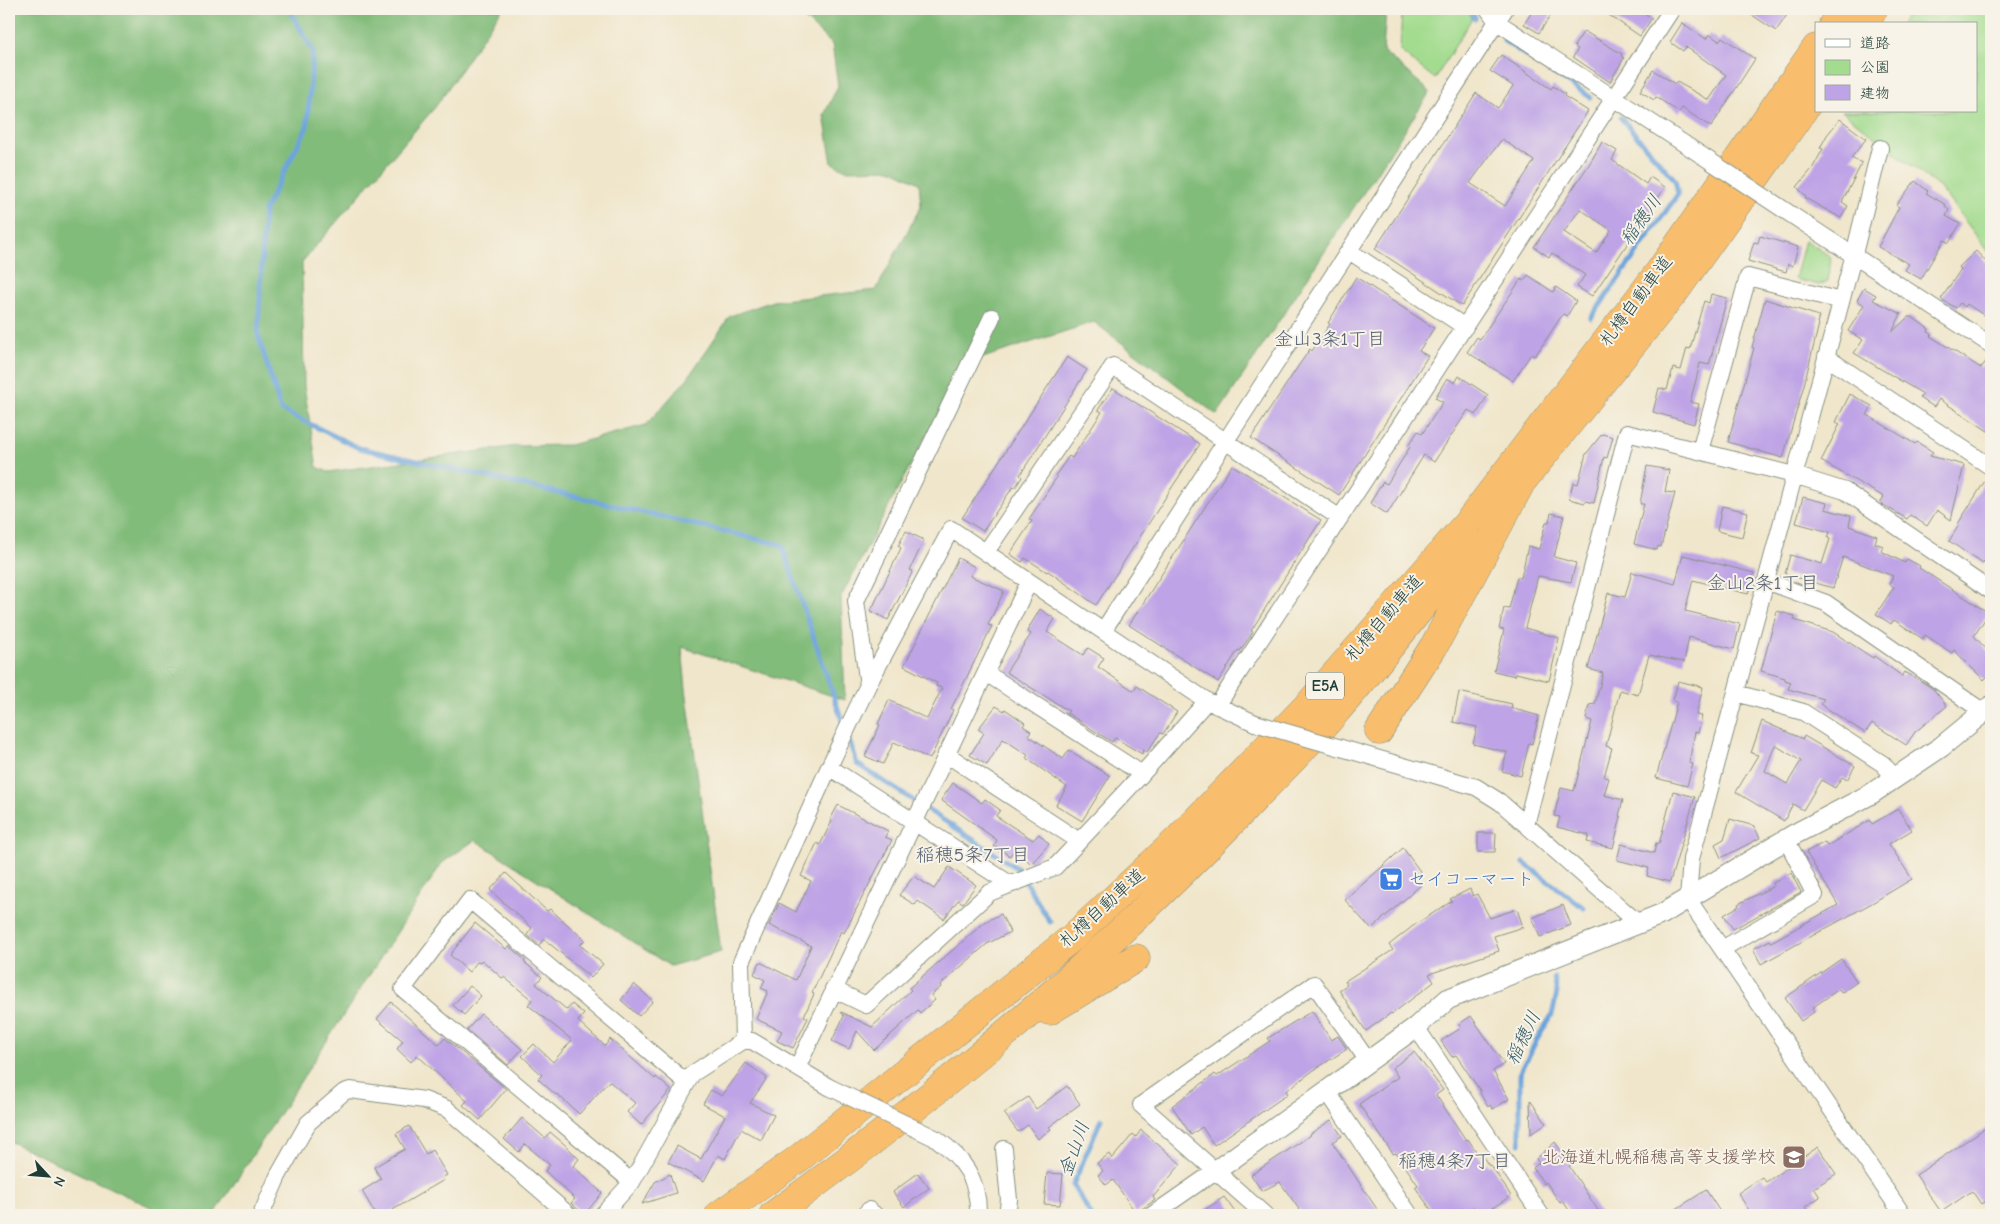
<svg xmlns="http://www.w3.org/2000/svg" width="2000" height="1224" viewBox="0 0 2000 1224" font-family="'Comic Neue','Klee One',sans-serif">
  <style>
    .green { fill: #a3dc8f; stroke: #618c62 }
    .forest { fill: #82bc7a; stroke: #507c57 }
    .lines { fill: none; stroke-linecap: round; stroke-linejoin: round }
    .stream { stroke: #6da4db; stroke-width: 5 }
    .building { fill: #bea3e6; fill-rule: evenodd }
    .minor-casing { stroke: #889280; stroke-width: 18 }
    .tertiary-casing { stroke: #889280; stroke-width: 22 }
    .motorway-casing { stroke: #889280; stroke-width: 29 }
    .minor { stroke: #fff; stroke-width: 16 }
    .tertiary { stroke: #fff; stroke-width: 20 }
    .motorway { stroke: #f9be6d; stroke-width: 28 }
    .minor-bridge-casing { stroke: #889280; stroke-width: 18; stroke-linecap: butt }
    .minor-bridge { stroke: #fff; stroke-width: 16 }
    .labels { text-anchor: middle; dominant-baseline: central; stroke-width: 4; stroke-linejoin: round; paint-order: stroke }
    .shield { fill: #f7f3e8; stroke: #60746a; stroke-width: 1 }
    .shield-label { font-size: 16px; font-weight: bold; fill: #1f3d34 }
    .street-label { font-size: 18px; fill: #1f3d34; stroke: #f7f3e8 }
    .shop-label { font-size: 18px; fill: #366cbe; stroke: #f7f3e8; text-anchor: start }
    .education-label { font-size: 18px; fill: #785e54; stroke: #f7f3e8; text-anchor: end }
    .water-label { font-size: 19px; font-style: italic; fill: #365c66; stroke: #f7f3e8 }
    .neighbourhood-label { font-size: 19px; fill: #576172; stroke: #f7f3e8 }
  </style>
  <rect width="100%" height="100%" fill="#f7f3e8"/>
  <filter id="ink" filterUnits="userSpaceOnUse"><feTurbulence type="fractalNoise" baseFrequency=".02" numOctaves="2"/><feDisplacementMap in="SourceGraphic" scale="10" xChannelSelector="R" yChannelSelector="G"/><feConvolveMatrix kernelMatrix="1 2 1 2 8 2 1 2 1" color-interpolation-filters="sRGB"/></filter>
  <filter id="wash" filterUnits="userSpaceOnUse"><feTurbulence type="fractalNoise" baseFrequency=".0096" numOctaves="4" result="noise"/><feDisplacementMap in="SourceGraphic" scale="20" xChannelSelector="R" yChannelSelector="G"/><feGaussianBlur stdDeviation="1.12" result="paint"/><feColorMatrix in="noise" values="0 0 0 0 0 0 0 0 0 0 0 0 0 0 0 0 0 1.4 0 .05"/><feComposite in="paint" operator="in"/></filter>
  <g filter="url(#wash)">
    <rect width="100%" height="100%" fill="#f0e6cb"/>
    <path class="green" d="M1402,9H1467L1472,18L1435,79L1400,51Z
      M1911,9H1991V255L1940,188L1842,111H1976V24H1901Z
      M1805,240L1831,257L1828,281L1819,285L1795,279Z"/>
    <path class="forest" d="M9,9H502L436,106L302,262L304,386L317,467L328,472L517,446L570,445L646,425L687,379L730,316L773,301L876,290L921,206L919,183L891,169L846,170L832,163L824,115L838,86L832,44L794,9H1386L1383,51L1430,92L1217,415L1094,322L964,364L841,597L845,700L682,647L686,689L721,952L670,966L475,840L442,863L214,1215H168L9,1141Z"/>
    <g class="lines">
      <path class="stream" d="M289,9L313,51L307,127L264,211L258,335L281,410L359,448L595,501L782,545L844,726
        M1469,9L1475,18
        M1504,41L1590,97
        M1591,318L1678,194L1675,180L1621,118
        M848,737L857,764L1017,868L1050,922
        M1524,863L1584,908
        M1520,1143V1074L1535,1043L1552,1015L1557,993L1554,977
        M1091,1215L1073,1185L1101,1119"/>
    </g>
    <g id="blocks">
      <path class="building" d="M1534,9H1555L1539,33L1524,24Z
        M1600,9H1638L1652,18L1640,36Z
        M1743,9H1791L1776,31Z
        M1682,23L1706,39L1709,34L1719,41L1722,37L1755,59L1711,127L1682,108L1679,112L1656,97L1654,100L1640,91L1653,70L1675,84L1677,82L1709,100L1726,75L1686,47L1683,51L1670,42Z
        M1584,31L1622,54L1621,56L1624,58L1610,82L1573,57L1578,49L1574,46Z
        M1501,55L1551,89L1553,86L1565,94L1564,96L1588,111L1462,306L1375,249L1476,93L1498,108L1513,86L1490,71ZM1502,139L1534,161L1505,206L1470,183Z
        M1840,119L1866,139L1851,158L1862,163L1842,202L1848,206L1841,218L1805,198L1806,196L1797,187L1812,169L1823,149L1820,148L1827,135Z
        M1602,142L1617,151L1612,160L1646,184L1650,177L1665,187L1647,215L1651,217L1638,237L1635,235L1632,237L1592,296L1577,287L1585,275L1552,253L1549,257L1534,247L1590,163ZM1580,209L1611,230L1596,253L1564,232Z
        M1915,181L1928,191L1926,193L1946,205L1945,207L1949,210L1946,216L1960,224L1949,243L1944,240L1921,279L1905,270L1909,264L1878,247L1899,207L1896,205Z
        M1760,236L1798,247L1793,266L1788,264L1786,272L1748,261L1754,242L1758,243Z
        M1976,251L1991,267V320L1967,304L1965,307L1960,303L1956,308L1941,299L1961,269L1959,267Z
        M1528,275L1553,292L1556,287L1576,301L1567,316L1563,314L1535,356L1531,354L1513,381L1467,352L1477,337L1480,339L1521,279L1524,281Z
        M1356,277L1434,328L1419,351L1428,356L1339,495L1251,438L1299,365L1310,349L1312,351L1330,324L1328,323Z
        M1864,288L1876,295L1873,300L1901,314L1892,332L1908,317H1912L1929,329L1928,332L1932,334L1930,336L1981,368L1991,355V433L1939,399L1934,407L1920,398L1923,394L1854,353L1863,340L1848,331L1864,305L1857,300Z
        M1711,294L1727,298L1709,365L1700,363L1697,376L1690,402L1699,404L1694,424L1653,412L1659,388L1667,390L1673,368L1681,370L1687,348L1690,349L1704,301L1709,303Z
        M1765,299L1819,316L1817,323L1819,324L1804,385L1783,458L1728,442L1754,348L1752,347Z
        M1067,357L1087,370L1020,475L1022,477L1015,488L1013,487L983,531L962,518Z
        M1459,376L1488,395L1476,415L1468,410L1434,462L1424,455L1387,514L1370,503L1383,482L1387,484L1410,447L1408,446L1418,431L1422,434L1443,402L1435,398L1447,378L1455,383Z
        M1113,388L1200,444L1096,605L1048,571L1047,572L1025,558L1022,562L1010,554L1032,521L1029,519L1057,477L1055,476L1069,456L1072,458L1102,412L1098,410Z
        M1850,394L1872,406L1867,415L1915,444L1917,442L1933,452L1930,456L1964,465L1951,520L1937,510L1927,526L1910,515L1907,519L1880,503L1884,497L1821,461L1840,424L1836,422Z
        M1602,434L1613,437L1607,458L1604,457L1594,503L1586,501L1585,503L1569,499L1573,483L1578,484L1586,454Z
        M1232,465L1321,520L1251,631L1253,632L1240,651L1238,650L1218,682L1129,625Z
        M1647,466L1669,470L1665,492L1675,493L1661,547L1658,546L1657,550L1634,544L1644,504H1640Z
        M1988,476L1991,477V565L1984,561L1983,564L1949,541L1959,525L1958,524Z
        M1803,497L1827,503L1825,509L1851,516L1849,526L1877,536L1875,543L1883,546L1881,551L1905,563L1907,559L1920,566L1919,568L1989,613L1974,636L1991,654V673L1984,680L1954,650L1952,653L1925,635L1923,639L1894,620L1891,624L1876,614L1894,587L1889,584L1893,576L1843,557L1833,588L1785,574L1790,555L1822,564L1830,539L1828,538L1830,532L1796,523Z
        M1722,506L1748,512L1742,537L1717,531Z
        M1551,513L1564,516L1554,557L1576,563L1571,582L1538,576L1525,628L1559,638L1549,681L1516,673L1515,676L1494,671L1504,630L1499,629L1504,608L1509,609L1517,577L1521,578L1528,546L1539,549L1546,522H1549Z
        M906,531L924,540L910,570L913,571L888,620L871,611L901,548L898,546Z
        M1683,555L1754,573L1748,594L1693,580L1685,611L1740,624L1734,649L1689,637L1684,662L1649,655L1638,695L1620,690L1606,746L1612,748L1604,777L1609,778L1604,795L1623,800L1619,816L1621,817L1613,848L1587,842L1589,835L1557,827L1560,817L1554,816L1561,788L1574,791L1592,721L1586,719L1589,705L1595,704L1603,673L1588,669L1608,593L1625,597L1632,572L1675,584Z
        M958,558L975,567L970,576L1004,591L988,625L992,626L951,709L953,710L930,759L894,742L883,764L865,756L880,725L878,724L889,700L927,719L942,688L936,686L937,683L904,666Z
        M1040,609L1055,619L1047,632L1083,655L1088,648L1104,658L1098,667L1134,691L1137,686L1177,712L1163,734L1160,733L1147,752L1143,750L1142,754L1115,738L1112,742L1067,713L1069,711L1006,672L1031,634L1027,631Z
        M1777,611L1795,616L1794,620L1833,632L1873,658L1874,656L1902,676L1905,672L1929,686L1934,690L1947,706L1915,732L1906,745L1872,723L1865,733L1820,704L1824,699L1788,689L1791,682L1785,680V678L1761,671Z
        M1678,681L1703,687L1696,715L1702,716L1698,733L1695,732L1689,763L1693,764L1687,786L1656,778L1677,702L1673,701Z
        M1459,692L1512,704L1511,708L1539,716L1532,744L1529,743L1521,776L1502,771L1507,752L1473,744L1477,727L1453,722Z
        M996,706L1004,711L1005,709L1025,723L1023,726L1031,731L1028,735L1063,759L1069,750L1110,776L1082,821L1056,805L1067,787L1026,758L1028,755L1003,739L987,765L970,755L984,733L978,729Z
        M1762,721L1803,739L1804,736L1855,766L1847,780L1842,777L1835,788L1821,780L1803,810L1793,804L1784,821L1736,792L1758,755L1751,753ZM1775,745L1801,761L1787,784L1765,771Z
        M953,783L982,803L985,799L1000,810L996,816L1033,840L1039,834L1049,844L1031,864L1015,848L1010,856L994,846L997,840L941,800Z
        M1673,791L1695,797L1670,882L1647,876L1649,868L1617,860L1621,844L1654,853L1656,843L1659,844Z
        M838,805L888,831L885,837L892,840L844,933L841,931L812,993L814,994L804,1016L808,1018L793,1048L777,1041L782,1031L756,1019L768,991L761,988L765,980L754,974L760,962L796,980L811,946L769,925L779,903L796,912L811,881L801,876L817,843L820,845L832,821L830,820Z
        M1898,809L1912,830L1889,844L1912,879L1872,903L1761,964L1753,949L1770,940L1771,942L1838,905L1806,852L1825,842L1827,846L1870,820L1872,824Z
        M1730,819L1754,826L1760,838L1721,858L1715,844L1724,839Z
        M1478,833H1496L1495,852H1478Z
        M1403,848L1422,874L1417,878L1422,884L1371,929L1345,900Z
        M949,867L976,885L963,903L958,900L944,919L918,901L915,905L899,895L914,876L934,889Z
        M506,873L547,911L550,909L585,940L580,945L603,964L591,978L544,939L539,945L527,935L532,928L490,890Z
        M1791,873L1801,892L1733,929L1724,915L1739,906L1738,904L1774,886L1773,883Z
        M1470,889L1473,896L1477,894L1490,918L1517,909L1523,927L1494,936L1499,951L1429,974L1434,982L1392,1014L1391,1013L1366,1031L1339,990L1347,985L1345,981L1393,950L1389,945L1413,926L1452,901L1450,899Z
        M1563,905L1571,925L1540,937L1532,918Z
        M1001,914L1010,932L987,944L940,985L941,987L931,995L935,1000L920,1013L918,1010L874,1050L857,1031L849,1049L832,1041L844,1016L841,1012L872,1027L911,990L909,988L985,922Z
        M475,923L506,949L509,946L525,960L524,962L542,977L536,984L567,1010L572,1004L584,1014L578,1021L605,1046L610,1039L655,1079L656,1077L671,1090L641,1125L627,1112L635,1103L609,1081L579,1114L557,1094L556,1095L538,1079L542,1075L522,1056L534,1044L553,1062L572,1040L528,1005L532,1000L504,977L502,978L482,960L479,963L477,962L469,972L450,955Z
        M1841,959L1857,982L1841,993L1839,989L1812,1008L1814,1012L1801,1021L1785,998Z
        M634,984L653,1001L639,1016L621,1000Z
        M470,986L481,996L464,1015L453,1005Z
        M391,1002L439,1045L445,1038L506,1089L480,1120L463,1105L467,1101L417,1055L411,1062L397,1049L403,1041L377,1019Z
        M1312,1011L1331,1040L1338,1036L1347,1049L1314,1070L1286,1091L1288,1094L1214,1145L1202,1127L1191,1135L1172,1106L1215,1074L1217,1076L1270,1041L1268,1038Z
        M481,1014L522,1049L508,1065L467,1030Z
        M1471,1016L1504,1064L1493,1071L1509,1099L1493,1109L1490,1105L1488,1107L1480,1093L1481,1092L1456,1055L1452,1057L1441,1041L1461,1028L1459,1024Z
        M1414,1052L1443,1090L1436,1095L1466,1140L1468,1139L1481,1159L1483,1157L1489,1166L1491,1165L1511,1196L1481,1215H1479L1474,1207L1461,1215H1435L1415,1187L1418,1185L1396,1153L1393,1154L1359,1104L1398,1077L1392,1068Z
        M746,1063L767,1078L750,1103L774,1115L761,1140L741,1129L725,1159L718,1155L704,1181L668,1162L677,1146L701,1159L725,1116L703,1104L711,1090L722,1096Z
        M1067,1086L1080,1104L1049,1127L1051,1129L1038,1139L1028,1125L1018,1132L1004,1113L1028,1097L1036,1109Z
        M1530,1100L1546,1123L1531,1134Z
        M522,1118L545,1138L550,1132L563,1143L579,1159L573,1166L602,1193L584,1215L571,1203L575,1199L545,1171L550,1165L525,1144L519,1152L504,1139Z
        M1331,1120L1342,1136L1332,1142L1381,1215H1350L1348,1211L1342,1215H1303L1280,1182L1262,1191L1251,1175L1311,1135L1310,1134Z
        M1991,1124V1197L1981,1204L1972,1191L1941,1212L1916,1175Z
        M409,1126L426,1154L432,1150L447,1175L443,1177L444,1180L384,1215H376L362,1191L381,1179L374,1167L405,1149L396,1134Z
        M1141,1130L1181,1164L1153,1197L1155,1200L1136,1213L1113,1180L1106,1185L1098,1175L1103,1171L1097,1163L1109,1154L1112,1159L1133,1134L1136,1137Z
        M1555,1142L1571,1165L1569,1166L1601,1215H1572L1563,1201L1560,1203L1546,1182L1544,1184L1533,1168L1539,1163L1536,1159Z
        M1818,1147L1836,1174L1814,1188L1820,1197L1805,1207L1811,1215H1752L1738,1193L1762,1177L1766,1182Z
        M918,1173L929,1188L904,1207L893,1192Z
        M1047,1173L1063,1174L1060,1205L1044,1204Z
        M670,1174L676,1193L642,1204L655,1182Z
        M1706,1190L1722,1215H1667Z
        M1224,1197L1237,1215H1197Z"/>
    </g>
  </g>
  <g filter="url(#ink)">
    <use href="#blocks" fill-opacity="0" stroke="#889280" stroke-width="1"/>
    <g class="lines">
      <g class="minor-casing">
        <path id="minor" d="M1488,9L1497,22L1683,143
          M1880,148L1854,254L1691,859L1688,899L1903,1215
          M1810,227L1991,345
          M1349,251L1465,327
          M1826,357L1991,467
          M1700,451L1748,277L1841,301
          M986,552L1113,366L1340,518
          M1766,581L1826,603L1985,713
          M1103,631L1505,9
          M986,673L1142,774
          M868,685L856,601L992,317
          M1736,693L1803,712L1883,764L1895,778
          M1217,706L1672,9
          M946,754L1079,841
          M829,767L1010,884
          M1500,802L1638,923
          M1526,825L1627,433L1794,475L1845,491L1991,591
          M1722,949L1815,895L1786,839
          M833,989L866,1005L989,893L1055,867L1142,774L1207,701
          M1416,1027L1541,1215
          M743,1041L741,962L829,767L868,685L951,529L1207,701L1255,723
          M797,1068L1029,582
          M1327,1091L1410,1215
          M937,1139C964,1159 979,1180 978,1215
          M1004,1149L1009,1200L1007,1215
          M632,1182L403,989L470,900L687,1083
          M261,1215L278,1176L308,1123L344,1092L350,1090L424,1100L447,1109L569,1215
          M602,1215L632,1182L692,1074L743,1041H752L829,1087
          M864,1215L869,1210L875,1215
          M1152,1215L1214,1172
          M1265,1215L1141,1105L1314,984L1368,1061"/>
      </g>
      <g class="tertiary-casing">
        <path id="tertiary" d="M1214,1172L1416,1027L1448,999L1662,914L1795,834L1871,794L1941,747L1991,706"/>
      </g>
      <g class="motorway-casing">
        <path id="motorway" d="M1833,24L1843,9
          M1864,24L1874,9
          M1508,499L1677,289L1816,92
          M1379,731L1434,646L1520,485
          M1049,1011L1136,958
          M719,1215L798,1159L1073,937L1176,841L1310,703L1469,521L1659,272L1816,48
          M773,1215C946,1090 1110,952 1256,797C1282,770 1309,744 1333,715C1381,660 1426,601 1472,544"/>
      </g>
      <use href="#minor" class="minor"/>
      <use href="#tertiary" class="tertiary"/>
      <use href="#motorway" class="motorway"/>
      <g class="minor-bridge-casing">
        <path id="minor-bridge" d="M1683,143L1810,227
          M1255,723L1476,787L1500,802
          M829,1087L937,1139"/>
      </g>
      <use href="#minor-bridge" class="minor-bridge"/>
    </g>
  </g>
  <defs>
    <g id="supermarket-square" transform="scale(1.25)"><rect x="-9" y="-9" width="18" height="18" rx="4" fill="#3f7fe0" stroke="#f7f3e8"/><path d="M-6-5.5h2.5l.6 2H6L4.5 2H-2.5L-4.4-4H-6ZM-1.5 3.2a1.3 1.3 0 1 0 .1 0ZM3 3.2a1.3 1.3 0 1 0 .1 0Z" fill="#fff"/></g>
    <g id="school-square" transform="scale(1.25)"><rect x="-9" y="-9" width="18" height="18" rx="4" fill="#8d6e63" stroke="#f7f3e8"/><path d="M0-5L7-2L0 1L-7-2ZM-4 1L0 2.5L4 1V4Q0 6-4 4Z" fill="#fff"/></g>
  </defs>
  <g fill-rule="evenodd">
    <use href="#supermarket-square" x="1391" y="879"/>
    <use href="#school-square" x="1794" y="1157"/>
  </g>
  <g class="labels">
    <rect class="shield" x="1306" y="672.5" width="38" height="27" rx="4"/>
    <g class="shield-label">
      <text x="1325" y="686">E5A</text>
    </g>
    <g class="street-label">
      <text transform="translate(1636 301) rotate(-53)">札樽自動車道</text>
      <text transform="translate(1384 618) rotate(-49)">札樽自動車道</text>
      <text transform="translate(1102 908) rotate(-42)">札樽自動車道</text>
    </g>
    <g class="shop-label">
      <text x="1408" y="879">セイコーマート</text>
    </g>
    <g class="education-label">
      <text x="1776" y="1157">北海道札幌稲穂高等支援学校</text>
    </g>
    <g class="water-label">
      <text transform="translate(1641 220) rotate(-55)">稲穂川</text>
      <text transform="translate(1523 1038) rotate(-64)">稲穂川</text>
      <text transform="translate(1074 1149) rotate(-70)">金山川</text>
    </g>
    <g class="neighbourhood-label">
      <text x="1330" y="339">金山3条1丁目</text>
      <text x="1763" y="583">金山2条1丁目</text>
      <text x="973" y="855">稲穂5条7丁目</text>
      <text x="1455" y="1161">稲穂4条7丁目</text>
    </g>
  </g>
  <rect width="2000" height="1224" fill="none" stroke="#f7f3e8" stroke-width="30"/>
  <rect x="1815" y="22" width="162" height="90" fill="#f7f3e8" stroke="#a1aaa0"/>
  <rect x="1825" y="39" width="25" height="8" fill="#ffffff" stroke="#a1aaa0"/>
  <text x="1860" y="48" font-size="15" fill="#1f3d34">道路</text>
  <rect x="1825" y="60" width="25" height="15" fill="#a3dc8f" stroke="#a1aaa0"/>
  <text x="1860" y="72" font-size="15" fill="#1f3d34">公園</text>
  <rect x="1825" y="85" width="25" height="15" fill="#bea3e6" stroke="#a1aaa0"/>
  <text x="1860" y="98" font-size="15" fill="#1f3d34">建物</text>
  <g transform="translate(48 1176) rotate(116)" stroke="#f7f3e8" stroke-width="4" paint-order="stroke">
  <path d="M0-4L9 19L0 12L-9 19Z" fill="#1f3d34"/>
  <text y="-8" font-size="14" font-weight="bold" text-anchor="middle" fill="#1f3d34">N</text>
  </g>
</svg>
